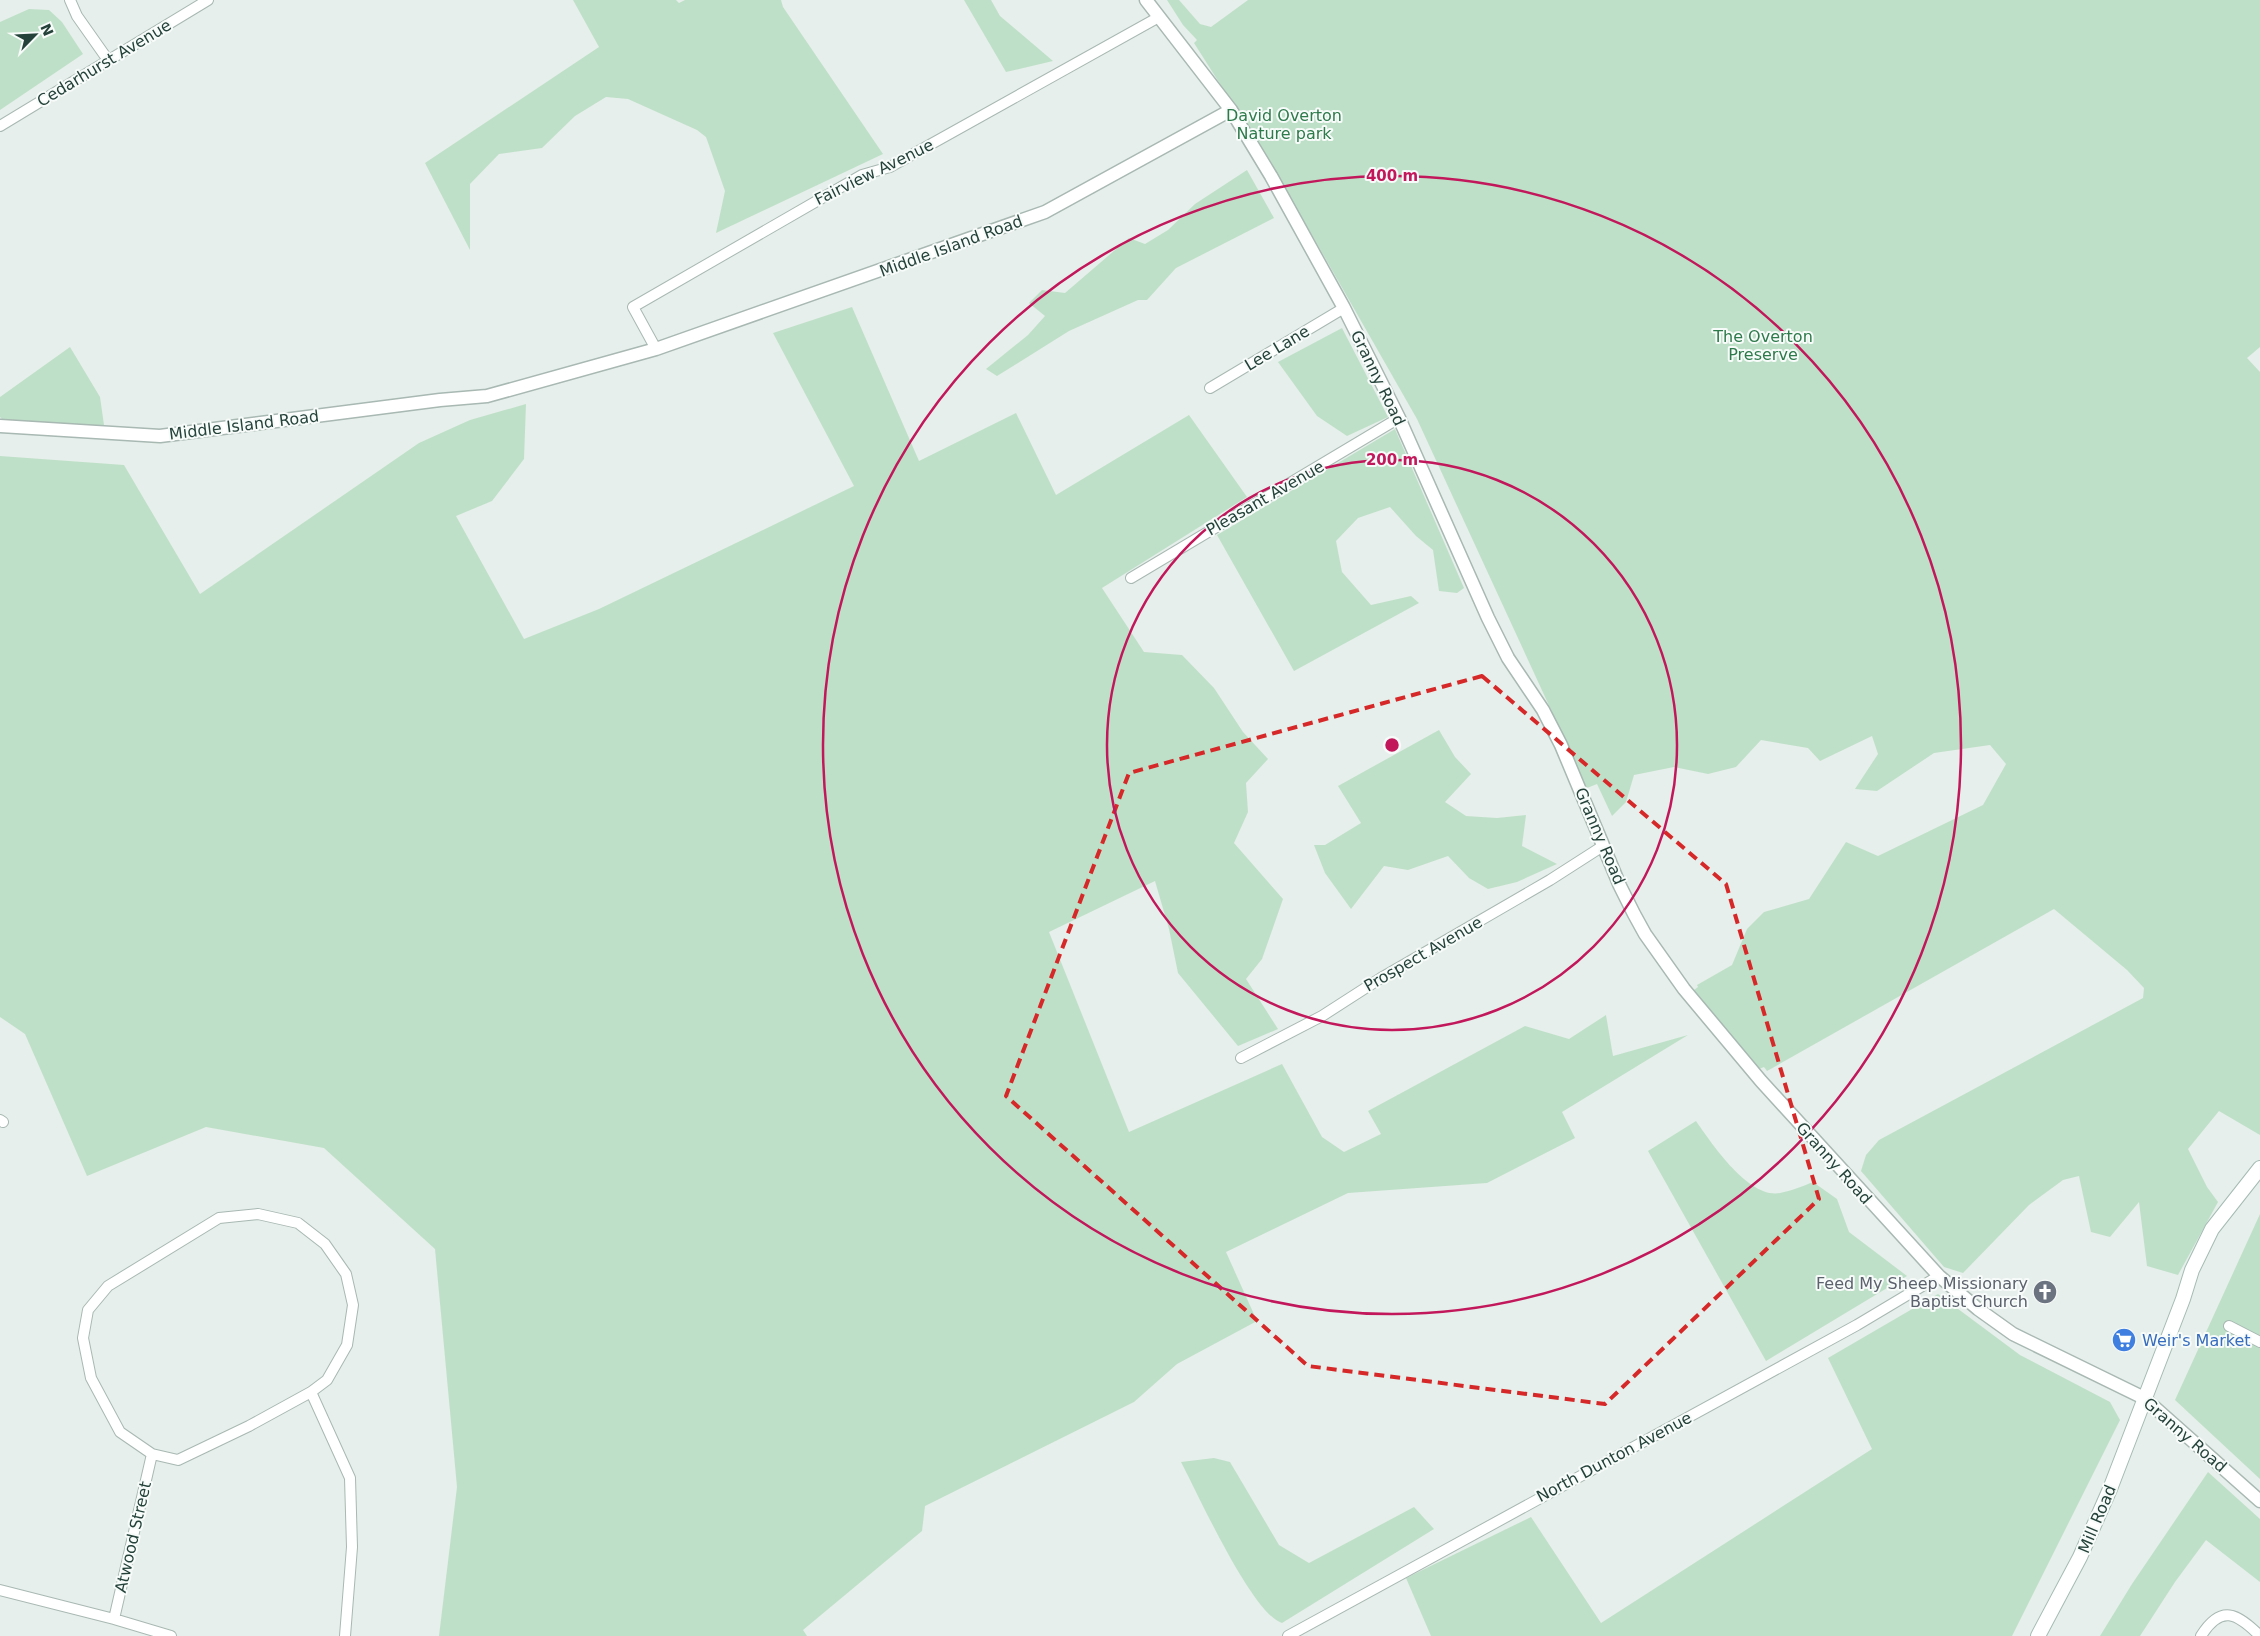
<svg xmlns="http://www.w3.org/2000/svg" width="2260" height="1636" viewBox="0 0 2260 1636" font-family="'DejaVu Sans',sans-serif">
  <style>
    .green { fill: #bfe0c8 }
    .lines { fill: none; stroke-linecap: round; stroke-linejoin: round }
    .minor-casing { stroke: #a8b8b2; stroke-width: 12 }
    .tertiary-casing { stroke: #a8b8b2; stroke-width: 15 }
    .secondary-casing { stroke: #a4bbb3; stroke-width: 16 }
    .minor { stroke: #fff; stroke-width: 10 }
    .tertiary { stroke: #fff; stroke-width: 12 }
    .secondary { stroke: #fff; stroke-width: 14 }
    .marked { fill: none; stroke: #d62828; stroke-width: 4; stroke-dasharray: 10 6; stroke-linejoin: round }
    .ring { fill: none; stroke: #c2185b; stroke-width: 2.5 }
    .labels { text-anchor: middle; dominant-baseline: central; stroke-width: 4; stroke-linejoin: round; paint-order: stroke }
    .street-label { font-size: 16px; fill: #24423a; stroke: #f7fbf9 }
    .park-label { font-size: 16px; fill: #2d7a4b; stroke: #f7fbf9 }
    .worship-label { font-size: 16px; fill: #5b616d; stroke: #f7fbf9; text-anchor: end }
    .shop-label { font-size: 16px; fill: #366cbe; stroke: #f7fbf9; text-anchor: start }
    .centre { fill: #c2185b; stroke: #f7fbf9; stroke-width: 2.5 }
    .ring-label { font-size: 15px; text-anchor: middle; font-weight: bold; fill: #c2185b; stroke: #f7fbf9; stroke-width: 4; stroke-linejoin: round; paint-order: stroke }
  </style>
  <rect width="100%" height="100%" fill="#e6efeb"/>
  <path class="green" d="M573,0H676L679,3L685,0H781L783,7L883,154L716,233L725,191L706,137L697,130L628,99L606,97L575,116L542,148L499,154L470,184V250L425,163L599,47Z
    M964,0H991L1000,16L1053,61L1006,72Z
    M1167,0H1179L1200,24L1211,27L1248,0H2260V347L2247,358L2260,372V1135L2219,1111L2188,1149L2207,1187L2218,1202L2178,1275L2147,1266L2139,1202L2110,1237L2091,1232L2079,1176L2063,1180L2029,1205L1963,1273L1944,1267L1861,1171L1866,1155L1879,1140L2143,998L2144,988L2127,970L2054,909L1767,1071L1764,1067L1759,1069L1694,990L1698,987L1697,985L1732,965L1747,929L1764,912L1809,899L1846,842L1878,856L1983,805L2006,764L1990,745L1934,753L1877,791L1855,789L1878,754L1872,736L1820,761L1808,748L1761,740L1736,767L1708,774L1674,767L1634,775L1626,802L1612,816L1597,784L1587,788L1417,419L1276,172L1194,43L1197,40L1183,25Z
    M29,9L49,10L62,22L83,54L0,110V22Z
    M1247,170L1274,218L1176,268L1147,300H1138L1069,331L997,376L986,369L1028,335L1045,316L1029,303L1042,290L1065,293L1129,238L1145,244L1168,230L1195,204Z
    M852,307L919,461L1016,413L1056,495L1189,415L1247,497L1102,588L1144,652L1182,655L1214,688L1243,732L1268,759L1246,783L1248,812L1234,843L1283,899L1262,959L1246,979L1278,1029L1238,1046L1178,973L1169,929L1155,881L1049,932L1129,1132L1282,1064L1322,1137L1344,1152L1381,1134L1368,1111L1525,1026L1569,1039L1606,1015L1613,1056L1688,1035L1562,1112L1575,1138L1487,1183L1348,1193L1226,1252L1257,1321L1177,1364L1134,1402L925,1506L922,1531L803,1630L807,1636H439L457,1487L435,1249L324,1148L206,1127L87,1176L25,1034L0,1017V456L124,465L200,594L419,443L470,420L526,404L524,459L492,501L456,516L524,639L599,609L854,486L773,333Z
    M1342,328L1388,417L1347,436L1317,416L1278,362Z
    M70,347L100,397L104,425H53L2,419L0,417V397Z
    M1395,429L1464,588L1457,593L1439,591L1433,550L1416,536L1390,507L1358,518L1336,541L1342,572L1371,605L1411,596L1419,603L1294,671L1217,535Z
    M1439,730L1455,757L1471,774L1445,802L1466,816L1497,818L1526,815L1522,846L1557,864L1517,882L1488,889L1469,878L1448,856L1408,870L1384,866L1351,909L1325,873L1314,845H1325L1361,823L1338,786Z
    M1696,1121C1712,1144 1749,1199 1780,1193C1791,1191 1803,1186 1813,1182L1837,1199L1849,1232L1907,1276L1766,1361L1648,1151Z
    M2260,1214V1479L2175,1400Z
    M1938,1294L2020,1355L2110,1402L2120,1420L2012,1636H1431L1406,1578L1531,1517L1601,1623L1872,1449L1828,1358Z
    M1214,1458L1230,1462L1279,1545L1309,1563L1414,1507L1434,1529L1282,1623C1252,1614 1198,1494 1181,1462Z
    M2208,1472L2260,1519V1582L2206,1540L2175,1582L2140,1636H2100L2132,1584Z"/>
  <g class="lines">
    <g class="minor-casing">
      <path id="minor" d="M70,0L77,16L108,60
        M0,126L208,0
        M656,349L633,307L862,175L890,167L1159,17
        M1210,388L1344,308
        M1131,578L1399,418
        M1241,1058L1322,1016L1381,978L1550,880L1603,846
        M0,1120L3,1122
        M258,1214L298,1223L325,1244L346,1274L353,1305L347,1345L327,1380L311,1392L249,1426L178,1460L152,1454L120,1432L91,1378L83,1338L88,1310L108,1286L219,1218Z
        M2229,1326L2260,1342
        M311,1392L350,1478L352,1547L345,1636
        M0,1590L114,1619L171,1636
        M114,1619L152,1454
        M1288,1636L1857,1325L1939,1276
        M2201,1636C2221,1604 2237,1613 2260,1636"/>
    </g>
    <g class="tertiary-casing">
      <path id="tertiary" d="M1146,0L1231,110L1271,176L1344,308L1399,418L1488,618L1508,658L1543,710L1561,745L1620,886L1634,914L1645,934L1684,989L1761,1081L1939,1276L1978,1309L2013,1334L2144,1398L2260,1501
        M0,426L160,436L440,400L487,396L656,349L1045,212L1231,110"/>
    </g>
    <g class="secondary-casing">
      <path id="secondary" d="M2038,1636L2080,1557L2110,1489L2183,1299L2192,1270L2212,1229L2260,1168"/>
    </g>
    <use href="#minor" class="minor"/>
    <use href="#tertiary" class="tertiary"/>
    <use href="#secondary" class="secondary"/>
  </g>
  <path class="marked" d="M1482,676L1726,884L1819,1199L1605,1404L1308,1366L1006,1096L1129,773Z"/>
  <g class="ring">
    <circle cx="1392" cy="745" r="285"/>
    <circle cx="1392" cy="745" r="569"/>
  </g>
  <defs>
    <g id="church-disc" transform="scale(1.25)"><circle r="9.5" fill="#6b7280" stroke="#f7fbf9"/><path d="M-1.2-6h2.4v3.5h3.3v2.4h-3.3V6h-2.4V-.1h-3.3v-2.4h3.3Z" fill="#fff"/></g>
    <g id="supermarket-disc" transform="scale(1.25)"><circle r="9.5" fill="#3f7fe0" stroke="#f7fbf9"/><path d="M-6-5.5h2.5l.6 2H6L4.5 2H-2.5L-4.4-4H-6ZM-1.5 3.2a1.3 1.3 0 1 0 .1 0ZM3 3.2a1.3 1.3 0 1 0 .1 0Z" fill="#fff"/></g>
  </defs>
  <g fill-rule="evenodd">
    <use href="#church-disc" x="2045" y="1292"/>
    <use href="#supermarket-disc" x="2124" y="1340"/>
  </g>
  <g class="labels">
    <g class="street-label">
      <text transform="translate(104 63) rotate(-31)">Cedarhurst Avenue</text>
      <text transform="translate(874 172) rotate(-26)">Fairview Avenue</text>
      <text transform="translate(951 246) rotate(-20)">Middle Island Road</text>
      <text transform="translate(1277 348) rotate(-31)">Lee Lane</text>
      <text transform="translate(1378 378) rotate(64)">Granny Road</text>
      <text transform="translate(244 425) rotate(-7)">Middle Island Road</text>
      <text transform="translate(1265 498) rotate(-30)">Pleasant Avenue</text>
      <text transform="translate(1600 836) rotate(67)">Granny Road</text>
      <text transform="translate(1423 954) rotate(-30)">Prospect Avenue</text>
      <text transform="translate(1834 1163) rotate(48)">Granny Road</text>
      <text transform="translate(2185 1435) rotate(41)">Granny Road</text>
      <text transform="translate(1614 1457) rotate(-28)">North Dunton Avenue</text>
      <text transform="translate(2097 1519) rotate(-67)">Mill Road</text>
      <text transform="translate(133 1537) rotate(-77)">Atwood Street</text>
    </g>
    <g class="park-label">
      <text x="1284" y="115">David Overton<tspan x="1284" dy="18">Nature park</tspan></text>
      <text x="1763" y="336">The Overton<tspan x="1763" dy="18">Preserve</tspan></text>
    </g>
    <g class="worship-label">
      <text x="2028" y="1283">Feed My Sheep Missionary<tspan x="2028" dy="18">Baptist Church</tspan></text>
    </g>
    <g class="shop-label">
      <text x="2142" y="1340">Weir's Market</text>
    </g>
  </g>
  <circle cx="1392" cy="745" r="8" class="centre"/>
  <g class="ring-label">
    <text x="1392" y="181">400 m</text>
    <text x="1392" y="465">200 m</text>
  </g>
  <g transform="translate(35 35) rotate(66)" stroke="#f7fbf9" stroke-width="4" paint-order="stroke">
  <path d="M0-4L9 19L0 12L-9 19Z" fill="#24423a"/>
  <text y="-8" font-size="14" font-weight="bold" text-anchor="middle" fill="#24423a">N</text>
  </g>
</svg>
